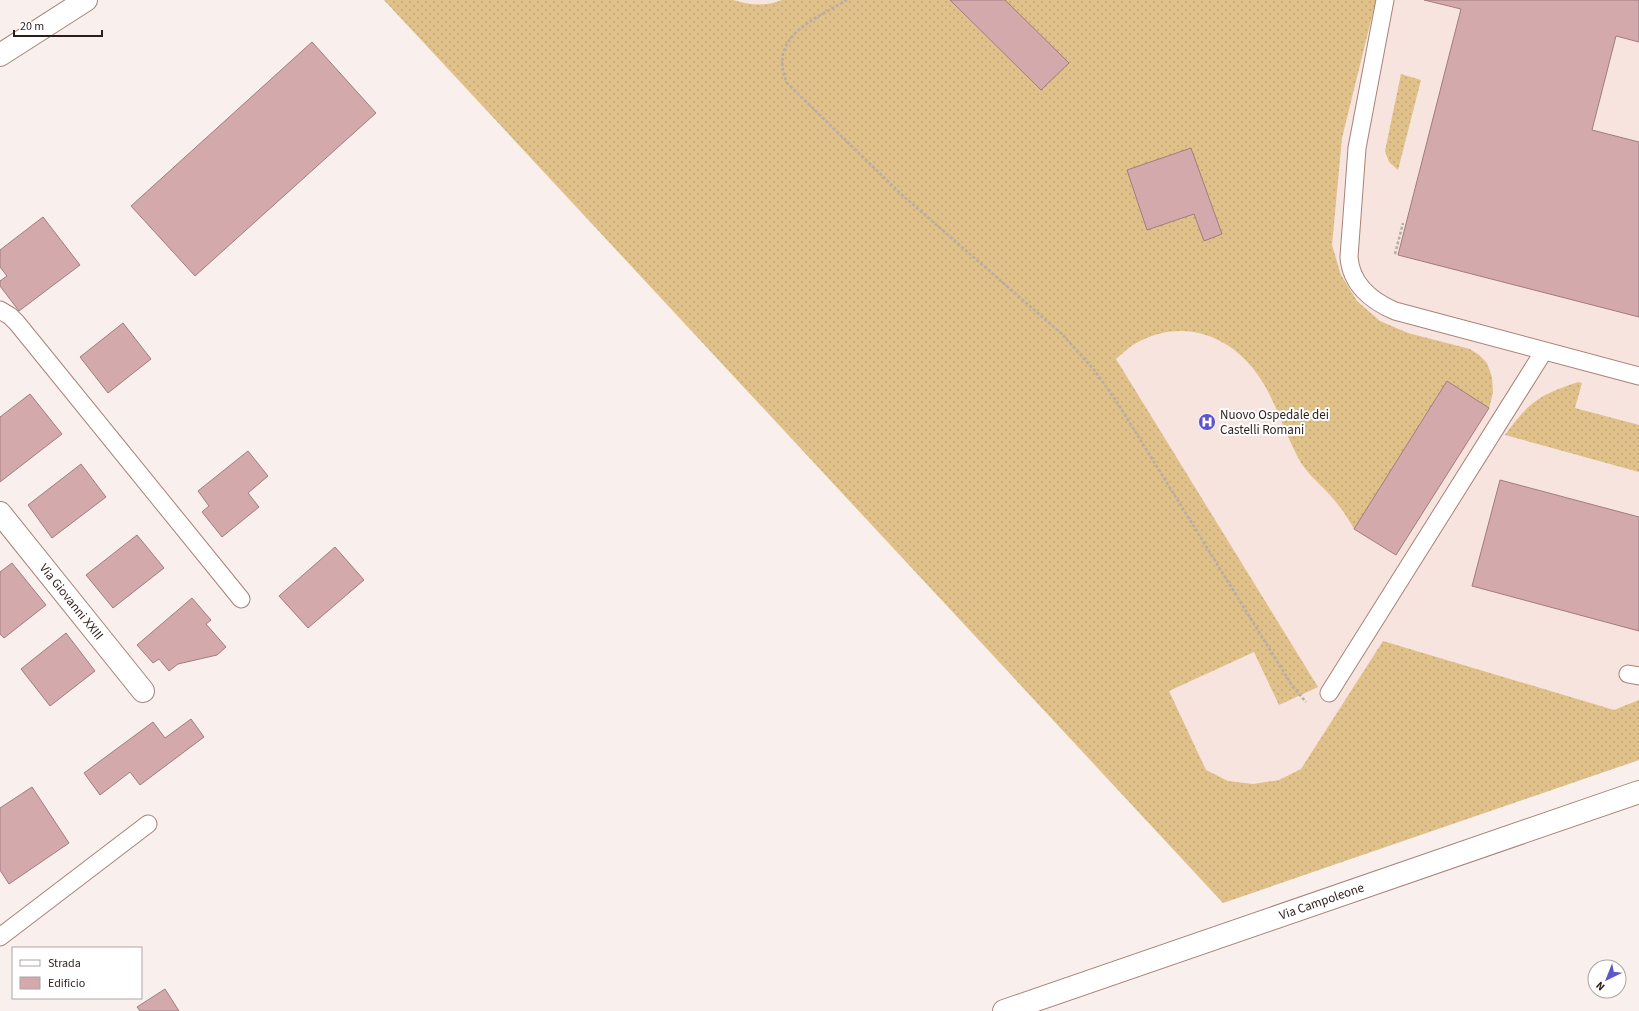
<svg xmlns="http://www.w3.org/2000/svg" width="1639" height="1011" viewBox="0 0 1639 1011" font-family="'Source Sans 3',sans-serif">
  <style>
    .built { fill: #f8e4de }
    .grass { fill: url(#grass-dots) }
    .building { fill: #d3a9ac; stroke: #a27b7e }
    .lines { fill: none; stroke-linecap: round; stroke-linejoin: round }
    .service-casing { stroke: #a88278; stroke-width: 19 }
    .minor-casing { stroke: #a88278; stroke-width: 24 }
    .tertiary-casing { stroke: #a88278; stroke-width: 24 }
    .primary-casing { stroke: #a88278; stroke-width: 24 }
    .path { stroke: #b6aca9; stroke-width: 2.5; stroke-dasharray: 3 2; stroke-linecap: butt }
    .service { stroke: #fff; stroke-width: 17 }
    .minor { stroke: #fff; stroke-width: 22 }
    .tertiary { stroke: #fff; stroke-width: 22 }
    .primary { stroke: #fff; stroke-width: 22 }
    .labels { text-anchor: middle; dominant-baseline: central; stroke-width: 4; stroke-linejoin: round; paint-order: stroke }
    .poi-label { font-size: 13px; fill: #2d1e1a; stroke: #fff; text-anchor: start }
    .street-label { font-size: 13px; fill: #2d1e1a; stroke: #fff }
  </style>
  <defs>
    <pattern id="grass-dots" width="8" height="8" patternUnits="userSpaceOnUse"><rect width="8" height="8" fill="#e0c189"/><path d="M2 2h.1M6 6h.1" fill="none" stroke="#c0a576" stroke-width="1.8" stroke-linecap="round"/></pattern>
  </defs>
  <rect width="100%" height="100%" fill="#f9f0ee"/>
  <path class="built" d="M384,0H1639V760L1223,903Z"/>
  <path class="grass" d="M384,0H733C749,5 766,7 782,0H1376L1342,138L1332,245L1341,275L1357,301L1380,321L1408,333L1470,349L1479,355L1487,363L1492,377L1493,393L1489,408L1447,381L1354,529C1347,516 1339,505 1329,494C1320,484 1309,475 1301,463C1287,438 1279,411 1265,386C1239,340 1190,316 1140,341C1131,345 1123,353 1116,359L1318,687L1279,705L1254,652L1169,691L1206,770L1228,781L1253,784L1279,780L1301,769L1383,641L1614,710L1639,700V760L1223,903Z
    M1401,74L1421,80L1398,170L1389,162L1385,151Z
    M1578,382L1582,383L1575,408L1639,425V472L1505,435C1529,402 1539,395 1578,382Z"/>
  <path class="building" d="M950,0H1005L1069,63L1041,90Z
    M1424,0H1639V42L1616,36L1592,130L1639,142V317L1398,255L1461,9Z
    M312,42L376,113L195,276L131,206Z
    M1191,148L1222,234L1204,241L1194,214L1147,230L1127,170Z
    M43,217L80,265L19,311L0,286V281L7,276L0,267V250Z
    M123,323L151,359L108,393L80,357Z
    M1447,381L1489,408L1396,555L1354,529Z
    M30,394L62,434L0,482V417Z
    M248,451L268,476L248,493L259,507L222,537L202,512L209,506L198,491Z
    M81,464L106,497L52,538L28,505Z
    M1500,480L1639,517V631L1472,586Z
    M137,535L164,568L113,608L86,575Z
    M335,547L364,580L308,628L279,596Z
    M12,563L46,605L4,638L0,634V572Z
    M192,598L211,620L206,624L226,647L217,655L178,664L169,671L159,659L153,663L137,645Z
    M66,633L95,671L50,706L21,669Z
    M191,719L204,737L140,785L130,772L100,795L84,773L153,722L165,738Z
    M32,787L69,843L9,884L0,870V808Z
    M165,989L179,1011H140L137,1007Z"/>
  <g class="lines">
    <g class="service-casing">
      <path id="service" d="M1385,0L1357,148L1349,257C1351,284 1371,301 1395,311L1639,376
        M0,310L10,316L17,323L241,599
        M1628,674L1639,676
        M1329,693L1544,351
        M0,937L148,824"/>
    </g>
    <g class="minor-casing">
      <g id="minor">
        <path id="s1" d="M0,513L143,691"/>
      </g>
    </g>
    <g class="tertiary-casing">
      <g id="tertiary">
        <path id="s2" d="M1004,1011L1639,792"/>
      </g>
    </g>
    <g class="primary-casing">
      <path id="primary" d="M0,55L86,0"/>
    </g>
    <path class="path" d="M847,0C814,20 767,36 787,83L901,194L1063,335L1095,371L1117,402L1293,687L1306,702
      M1395,254L1403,223"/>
    <use href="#service" class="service"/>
    <use href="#minor" class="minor"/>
    <use href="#tertiary" class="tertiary"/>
    <use href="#primary" class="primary"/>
  </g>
  <defs>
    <g id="hospital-disc" transform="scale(0.9)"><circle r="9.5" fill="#5d55ce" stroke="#fff"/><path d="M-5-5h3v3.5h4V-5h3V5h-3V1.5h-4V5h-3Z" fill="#fff"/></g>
  </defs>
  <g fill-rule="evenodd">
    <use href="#hospital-disc" x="1207" y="422"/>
  </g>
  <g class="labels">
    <g class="poi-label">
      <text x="1220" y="415">Nuovo Ospedale dei<tspan x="1220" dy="15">Castelli Romani</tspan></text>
    </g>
    <g class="street-label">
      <text stroke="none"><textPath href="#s1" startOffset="114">Via Giovanni XXIII</textPath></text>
      <text stroke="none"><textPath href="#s2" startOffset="336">Via Campoleone</textPath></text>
    </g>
  </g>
  <rect x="12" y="947" width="130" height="52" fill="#ffffff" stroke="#aba5a3"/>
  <rect x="20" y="960" width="20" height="6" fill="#ffffff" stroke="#aba5a3"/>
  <text x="48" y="967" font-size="12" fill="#2d1e1a">Strada</text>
  <rect x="20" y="977" width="20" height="12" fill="#d3a9ac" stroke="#aba5a3"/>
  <text x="48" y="987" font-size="12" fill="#2d1e1a">Edificio</text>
  <g transform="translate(1607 979) rotate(223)"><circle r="19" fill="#ffffff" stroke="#aba5a3"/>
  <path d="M0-3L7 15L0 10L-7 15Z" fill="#5d55ce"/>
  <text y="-6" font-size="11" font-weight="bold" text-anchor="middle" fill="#2d1e1a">N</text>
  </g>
  <path d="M14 30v6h88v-6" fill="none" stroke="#2d1e1a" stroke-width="2"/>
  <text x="20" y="30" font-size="12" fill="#2d1e1a" stroke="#ffffff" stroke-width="3" paint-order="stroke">20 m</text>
</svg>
